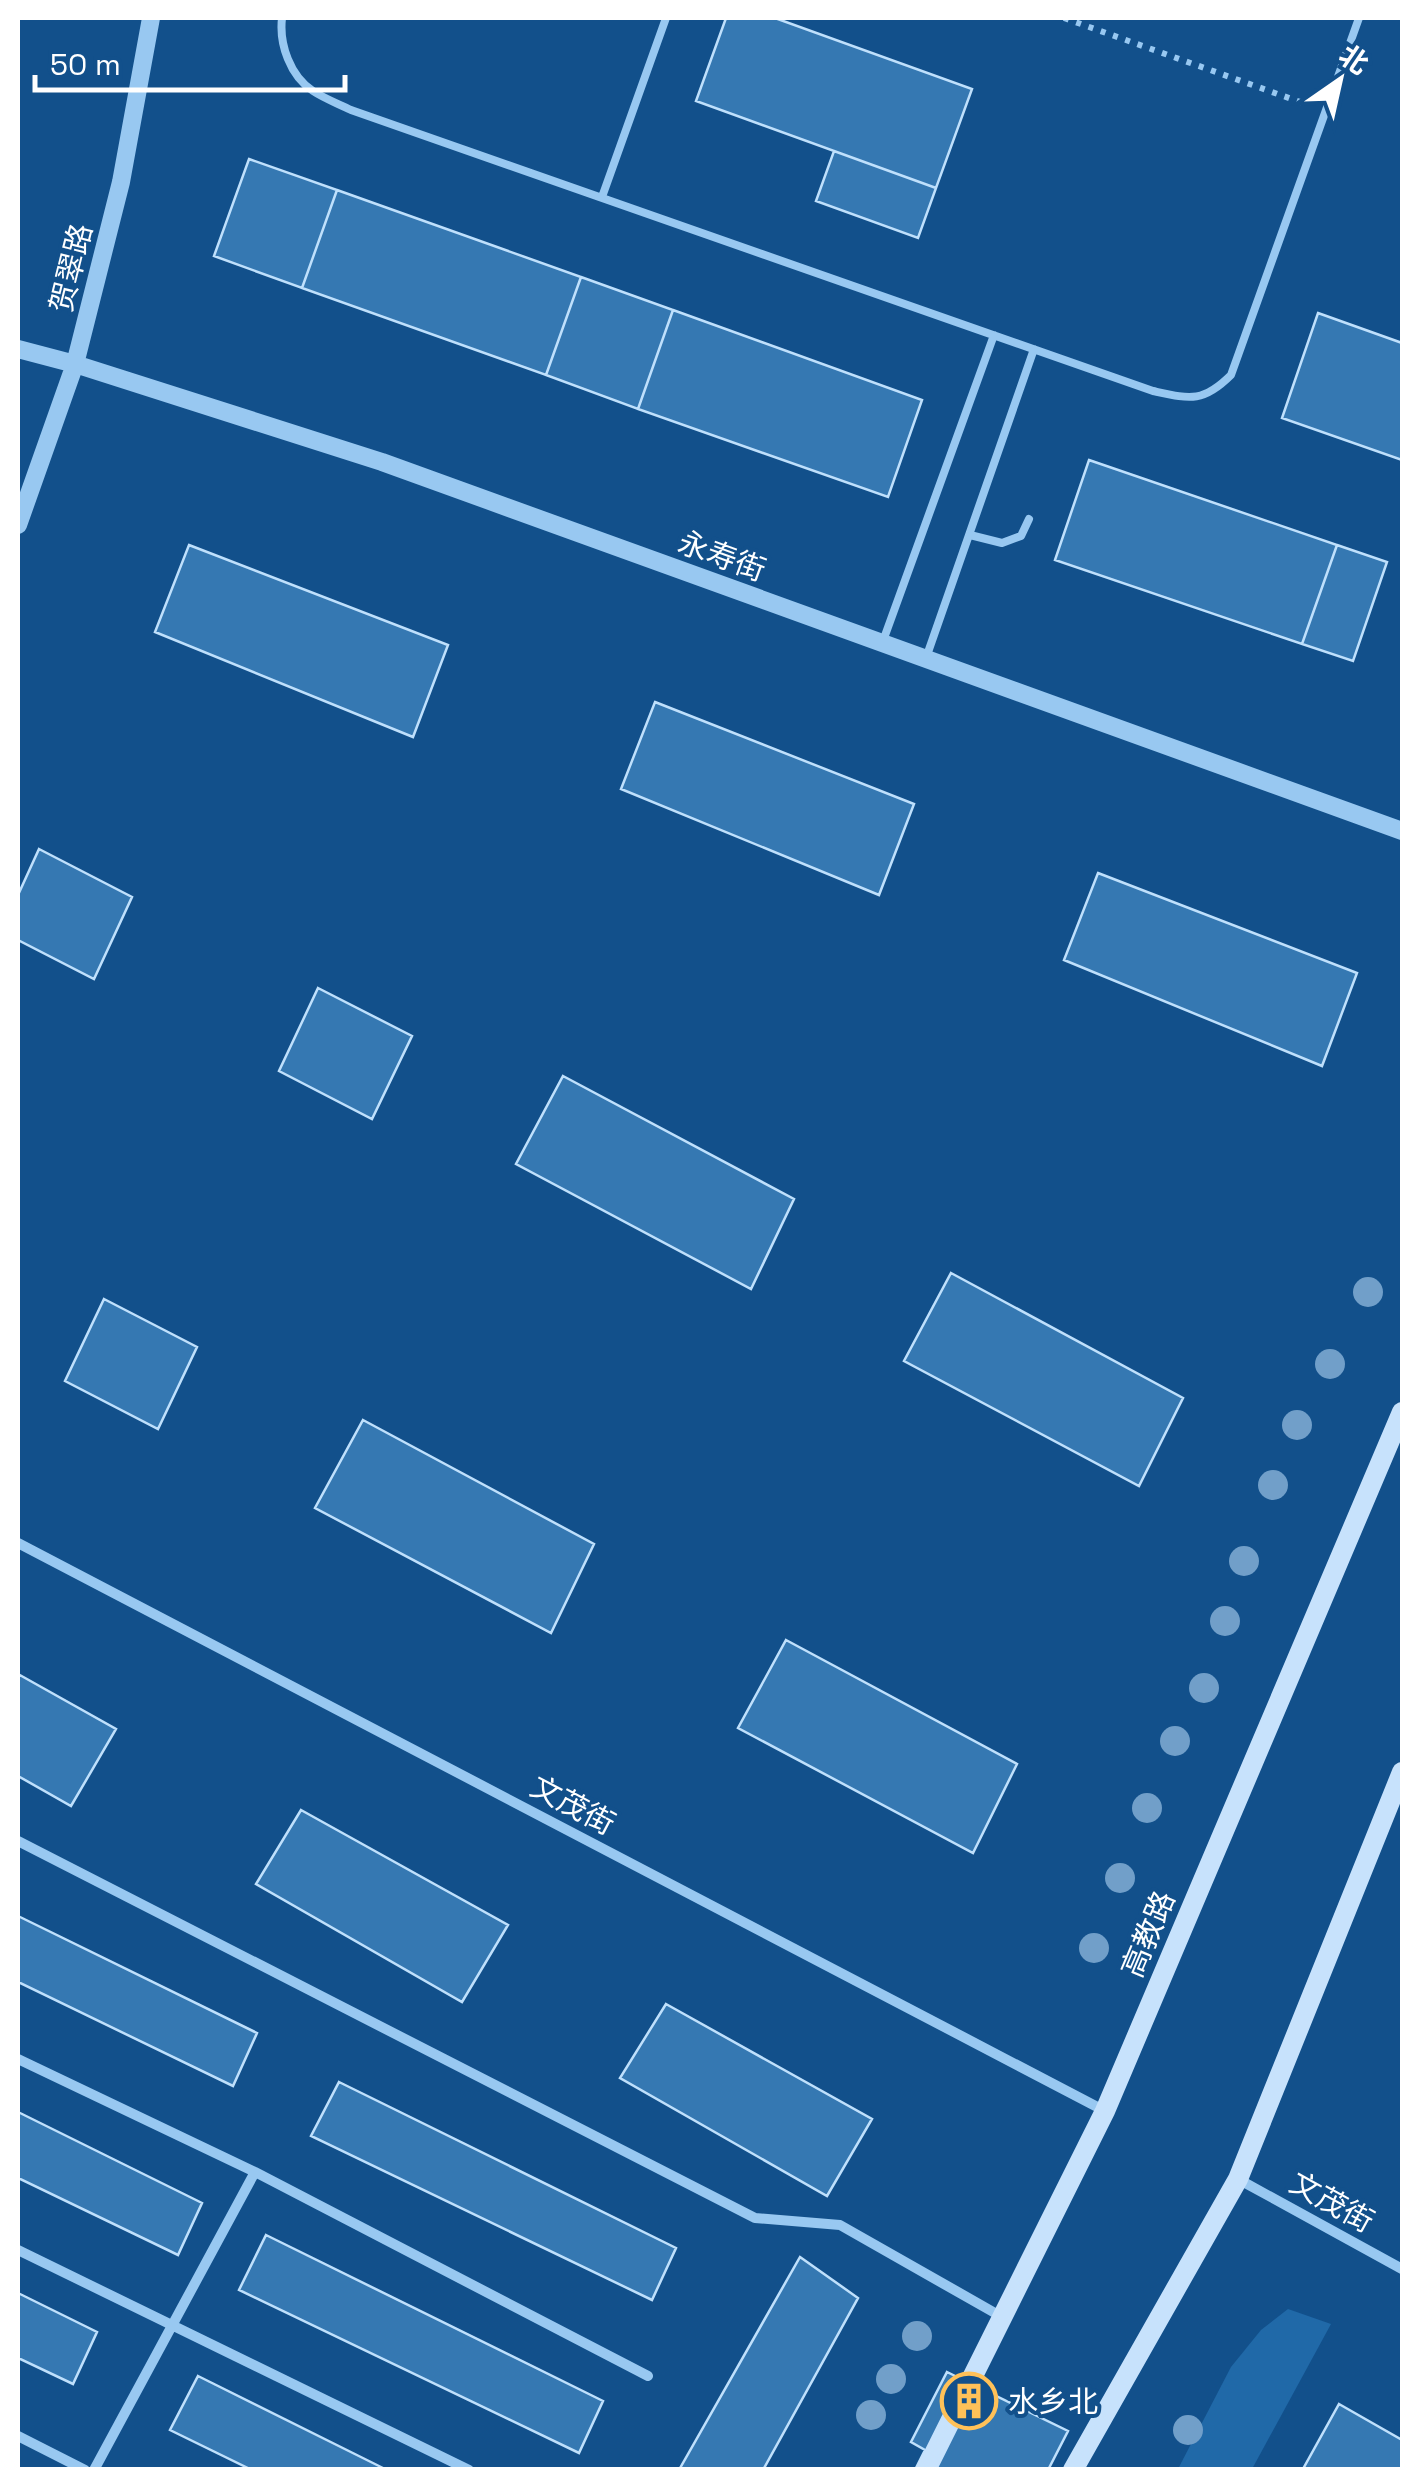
<svg xmlns="http://www.w3.org/2000/svg" width="1420" height="2487" viewBox="0 0 1420 2487" font-family="'Space Grotesk','Noto Sans SC',sans-serif">
  <style>
    .green { fill: #2069a8 }
    .building { fill: #3578b2; stroke: #bfe0fc; stroke-width: 2.5 }
    .lines { fill: none; stroke-linecap: round; stroke-linejoin: round }
    .path { stroke: #98c8f1; stroke-width: 6; stroke-dasharray: 5 8; stroke-linecap: butt }
    .service { stroke: #98c8f1; stroke-width: 8 }
    .minor { stroke: #98c8f1; stroke-width: 10 }
    .tertiary { stroke: #98c8f1; stroke-width: 18 }
    .secondary { stroke: #c7e2fc; stroke-width: 20 }
    .tree { fill: #719fc9 }
    .labels { text-anchor: middle; dominant-baseline: central; stroke-width: 8; stroke-linejoin: round; paint-order: stroke }
    .street-label { font-size: 30px; fill: #fff; stroke: #12508b }
    .poi-label { font-size: 30px; fill: #fff; stroke: #12508b; text-anchor: start }
  </style>
  <rect width="100%" height="100%" fill="#12508b"/>
  <path class="green" d="M1288,2309L1331,2324L1252,2469H1178L1231,2367L1261,2330Z"/>
  <path class="building" d="M726,18H775L972,89L936,188L696,101Z
    M834,151L936,188L918,238L816,201Z
    M249,159L337,190L302,288L214,256Z
    M337,190L581,277L546,375L302,288Z
    M581,277L673,310L638,409L546,375Z
    M673,310L922,400L888,497L638,409Z
    M1318,313L1402,343V460L1282,418Z
    M1089,460L1337,545L1302,644L1055,560Z
    M189,545L448,645L413,737L155,632Z
    M1337,545L1387,562L1353,661L1302,644Z
    M655,702L914,804L879,895L621,789Z
    M39,849L132,897L94,979L18,940V895Z
    M1098,873L1357,973L1322,1066L1064,960Z
    M318,988L412,1036L372,1119L279,1071Z
    M563,1076L794,1199L751,1289L516,1164Z
    M951,1273L1183,1398L1139,1486L904,1361Z
    M104,1299L197,1347L158,1429L65,1381Z
    M363,1420L594,1544L551,1633L315,1508Z
    M786,1640L1017,1764L973,1853L738,1728Z
    M18,1674L116,1729L71,1806L18,1776Z
    M301,1810L508,1925L462,2002L256,1884Z
    M18,1916L257,2033L233,2086L18,1982Z
    M666,2004L872,2119L827,2196L620,2078Z
    M339,2082L676,2248L652,2300L311,2136Z
    M18,2112L202,2203L178,2255L18,2178Z
    M266,2235L603,2401L579,2453L239,2290Z
    M800,2257L858,2298L763,2470H679Z
    M18,2293L97,2332L73,2384L18,2358Z
    M947,2372L1068,2431L1048,2470H915L925,2450L911,2442Z
    M198,2376L387,2470H252L170,2430Z
    M1339,2404L1402,2440V2470L1303,2469Z"/>
  <g class="lines">
    <path class="path" d="M1064,18L1303,103"/>
    <path class="service" d="M282,18C279,44 290,76 313,91C325,99 339,104 351,110L1153,391C1190,399 1203,403 1231,375L1359,18
      M602,197L666,18
      M970,535L1002,543L1021,536L1029,519
      M883,641L994,335
      M926,658L1034,349"/>
    <path class="minor" d="M18,1543L1105,2111
      M18,1841L755,2218L840,2225L1002,2317
      M18,2059L255,2172L94,2470
      M255,2172L648,2376
      M1238,2179L1402,2269
      M18,2250L469,2470
      M18,2436L85,2470"/>
    <path class="tertiary" d="M18,349L75,364L382,462L1402,831
      M18,525L75,364L121,182L151,18"/>
    <path class="secondary" d="M926,2470L1105,2111L1402,1412
      M1073,2470L1238,2179L1402,1772"/>
  </g>
  <g class="tree">
    <circle cx="1368" cy="1292" r="15"/>
    <circle cx="1330" cy="1364" r="15"/>
    <circle cx="1297" cy="1425" r="15"/>
    <circle cx="1273" cy="1485" r="15"/>
    <circle cx="1244" cy="1561" r="15"/>
    <circle cx="1225" cy="1621" r="15"/>
    <circle cx="1204" cy="1688" r="15"/>
    <circle cx="1175" cy="1741" r="15"/>
    <circle cx="1147" cy="1808" r="15"/>
    <circle cx="1120" cy="1878" r="15"/>
    <circle cx="1094" cy="1948" r="15"/>
    <circle cx="917" cy="2336" r="15"/>
    <circle cx="891" cy="2379" r="15"/>
    <circle cx="871" cy="2415" r="15"/>
    <circle cx="1188" cy="2430" r="15"/>
  </g>
  <defs>
    <g id="building-ring" transform="scale(2.875)"><circle r="9.5" fill="#12508b" stroke="#ffc158" stroke-width="1.5"/><path d="M-4-6H4V6H1V3H-1V6H-4ZM-2.5-4.3h1.7v1.8h-1.7ZM.8-4.3h1.7v1.8H.8ZM-2.5-1h1.7V.8h-1.7ZM.8-1h1.7V.8H.8Z" fill="#ffc158"/></g>
  </defs>
  <g fill-rule="evenodd">
    <use href="#building-ring" x="969" y="2401"/>
  </g>
  <g class="labels">
    <g class="street-label">
      <text transform="translate(71 268) rotate(-76)">贺翠路</text>
      <text transform="translate(722 556) rotate(20)">永寿街</text>
      <text transform="translate(573 1805) rotate(28)">文茂街</text>
      <text transform="translate(1148 1934) rotate(-67)">高教路</text>
      <text transform="translate(1332 2202) rotate(29)">文茂街</text>
    </g>
    <g class="poi-label">
      <text x="1008" y="2401">水乡北</text>
    </g>
  </g>
  <rect width="1420" height="2487" fill="none" stroke="#ffffff" stroke-width="40"/>
  <g transform="translate(1340 80) rotate(34)" stroke="#12508b" stroke-width="8" paint-order="stroke">
  <path d="M0-8L18 38L0 25L-18 38Z" fill="#ffffff"/>
  <text y="-15" font-size="28" font-weight="bold" text-anchor="middle" fill="#ffffff">北</text>
  </g>
  <path d="M35 75v15h310v-15" fill="none" stroke="#ffffff" stroke-width="5"/>
  <text x="50" y="75" font-size="30" fill="#ffffff" stroke="#12508b" stroke-width="8" paint-order="stroke">50 m</text>
</svg>
